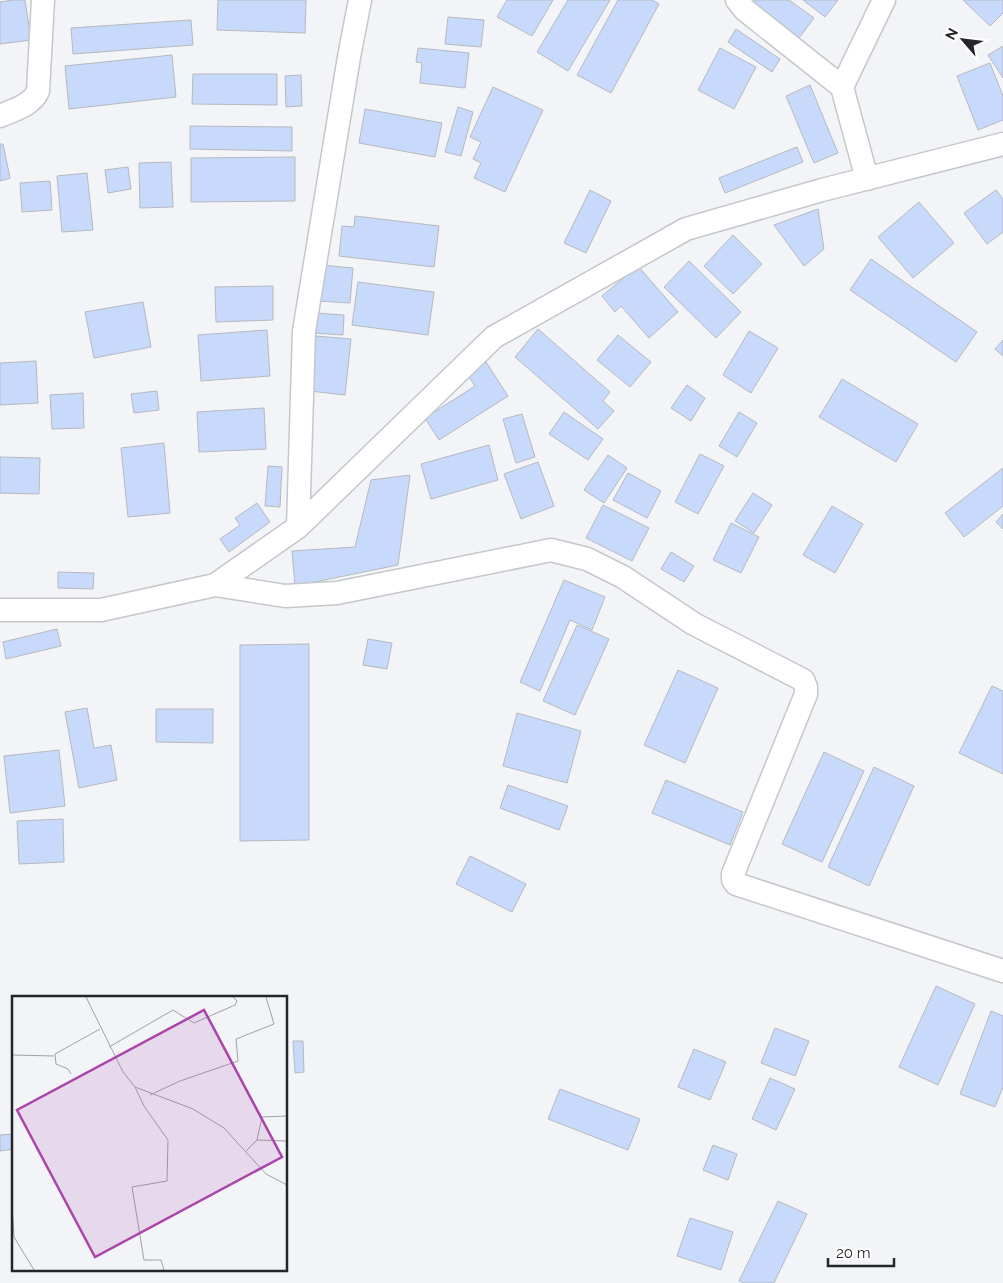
<svg xmlns="http://www.w3.org/2000/svg" width="1003" height="1283" viewBox="0 0 1003 1283" font-family="Raleway,sans-serif">
  <style>
    .building { fill: #c7dafc; stroke: #b6b9bd }
    .lines { fill: none; stroke-linecap: round; stroke-linejoin: round }
    .minor-casing { stroke: #c5c7cb; stroke-width: 25 }
    .minor { stroke: #fff; stroke-width: 22 }
    .inset-road { fill: none; stroke: #a0a2a5; stroke-width: 1 }
    .view { fill: #ab45a9; fill-opacity: 0.15; stroke: #ab45a9; stroke-width: 2.5 }
    .inset-edge { fill: none; stroke: #252628; stroke-width: 2.5 }
  </style>
  <rect width="100%" height="100%" fill="#f2f4f8"/>
  <path class="building" d="M13,0H25L31,40L0,44V2Z
    M218,0H306L305,33L217,30Z
    M507,0H553L532,36L497,17Z
    M568,0H610L568,71L537,52Z
    M618,0H652L659,4L611,93L577,75Z
    M755,0H789L814,18L799,38L752,4Z
    M803,0H838L825,17Z
    M963,0H1003V13L990,26Z
    M448,17L484,20L481,47L445,44Z
    M191,20L193,45L73,54L71,28Z
    M736,29L780,59L772,72L728,42Z
    M1003,46V78L988,55Z
    M418,48L469,53L465,88L420,83L422,63L416,62Z
    M720,48L756,67L734,109L698,90Z
    M172,55L176,97L69,109L65,66Z
    M990,63L1003,96V120L978,130L957,76Z
    M193,74H277V105L192,104Z
    M301,75L302,106L286,107L285,76Z
    M810,85L838,153L814,163L786,96Z
    M493,87L543,110L505,192L474,178L481,163L473,159L481,142L470,137Z
    M458,107L473,112L461,156L445,152Z
    M365,109L442,123L435,157L359,143Z
    M190,126L292,127V151L190,149Z
    M0,144H3L10,178L0,181Z
    M797,147L803,162L725,193L719,178Z
    M295,157V201L191,202V158Z
    M171,162L173,207L140,208L139,163Z
    M128,167L131,189L108,193L105,170Z
    M87,173L93,230L62,232L57,176Z
    M50,181L52,210L22,212L20,183Z
    M590,190L611,201L586,253L564,243Z
    M996,190L1003,199V232L987,244L964,213Z
    M919,202L954,243L913,278L878,237Z
    M818,209L824,249L804,266L774,225Z
    M355,216L439,226L434,267L339,256L342,226L354,227Z
    M733,235L762,264L733,294L704,266Z
    M871,259L977,332L956,362L850,290Z
    M689,261L741,312L716,338L664,287Z
    M321,265L353,268L350,303L318,301Z
    M638,266L678,312L649,338L621,306L615,312L602,296Z
    M358,282L434,292L428,335L352,325Z
    M273,286V320L216,322L215,287Z
    M143,302L151,347L94,358L85,312Z
    M315,313L344,315L343,335L313,333Z
    M538,329L610,392L603,401L614,411L598,429L515,357Z
    M267,330L270,376L201,381L198,335Z
    M749,331L778,348L751,393L723,375Z
    M618,335L651,362L630,387L597,360Z
    M316,336L351,339L345,395L310,391Z
    M1003,340V356L995,349Z
    M36,361L38,403L0,405V363Z
    M486,362L508,396L439,440L425,418L475,386L467,374Z
    M842,379L918,424L896,462L819,417Z
    M687,385L705,398L691,421L671,408Z
    M157,391L159,410L134,413L131,394Z
    M83,393L84,428L52,429L50,395Z
    M264,408L266,449L199,452L197,412Z
    M564,412L603,439L588,460L549,434Z
    M739,412L757,423L737,457L719,446Z
    M522,414L535,457L516,463L503,419Z
    M164,443L170,513L128,517L121,448Z
    M489,445L498,480L431,499L421,464Z
    M700,454L724,466L698,514L675,502Z
    M608,455L627,468L604,503L584,490Z
    M0,457L40,458L39,494L0,493Z
    M538,462L554,506L521,519L504,474Z
    M268,466L282,467L280,507L265,506Z
    M1003,468V506L964,537L945,513Z
    M628,473L661,491L647,518L613,500Z
    M410,475L398,565L295,586L292,551L355,547L371,480Z
    M753,493L772,505L754,533L735,521Z
    M257,503L270,522L229,552L220,539L240,525L235,518Z
    M603,505L649,528L632,561L586,538Z
    M832,506L863,524L835,573L803,555Z
    M1003,514V529L996,522Z
    M731,523L759,537L741,573L713,560Z
    M671,552L694,566L684,582L661,569Z
    M58,572L94,573L93,589L58,588Z
    M564,580L605,597L592,630L570,620L540,691L520,682Z
    M577,625L609,639L575,715L543,701Z
    M57,629L61,646L6,659L3,642Z
    M368,639L392,643L387,669L363,665Z
    M309,644V840L240,841V645Z
    M678,670L718,688L685,763L644,745Z
    M992,686L1003,691V774L959,753Z
    M87,708L94,748L111,745L117,780L79,788L65,712Z
    M156,709H213V743L156,742Z
    M517,713L581,731L567,783L503,766Z
    M59,750L65,806L10,813L4,756Z
    M824,752L864,771L822,862L782,844Z
    M874,767L914,786L869,886L828,867Z
    M666,780L743,812L730,845L652,813Z
    M508,785L568,806L559,830L500,808Z
    M63,819L64,862L19,864L17,821Z
    M470,856L526,884L512,912L456,884Z
    M936,986L975,1004L938,1085L899,1067Z
    M991,1011L1003,1016V1087L995,1107L960,1094Z
    M775,1028L809,1041L795,1076L761,1063Z
    M293,1041H303L304,1072L295,1073Z
    M694,1049L726,1062L710,1100L678,1087Z
    M770,1078L795,1089L776,1130L752,1119Z
    M560,1089L640,1119L628,1150L548,1119Z
    M14,1134V1149L0,1151V1135Z
    M713,1145L737,1154L728,1180L703,1170Z
    M778,1201L807,1214L774,1283H744L739,1281Z
    M690,1218L733,1232L721,1270L677,1256Z"/>
  <g class="lines">
    <g class="minor-casing">
      <path id="minor" d="M737,0L745,10L842,87L867,179
        M842,87L884,0
        M0,116C14,110 32,105 38,91L43,0
        M298,527L304,331L349,57L360,0
        M215,585L285,596L337,593L551,550L587,559L623,577L694,624L803,680L806,687V694L733,874V880L736,884L1003,971
        M0,610H101L215,585L298,527L494,337L686,229L822,190L1003,144"/>
    </g>
    <use href="#minor" class="minor"/>
  </g>
  <g transform="translate(12 996)">
    <rect width="275" height="275" fill="#f2f4f8"/>
    <path class="inset-road" d="M74,1L111,76L123,91L181,113L212,132L254,178L275,189M97,51L161,14L182,27L223,9L225,5L221,1M0,59L42,60M59,78L56,73L44,68L43,58L88,33M123,91L132,110L156,144L155,185L120,191L132,264H149L152,274M138,99L168,85L226,65L224,43L262,28L254,1M245,144L275,145M234,155L245,144L250,121L275,120M0,209L2,241L22,274"/>
    <path class="view" d="M192,14L270,161L83,261L5,114Z"/>
    <rect width="275" height="275" class="inset-edge"/>
  </g>
  <g transform="translate(963 40) rotate(298)" stroke="#ffffff" stroke-width="4" paint-order="stroke">
  <path d="M0-4L9 19L0 12L-9 19Z" fill="#252628"/>
  <text y="-8" font-size="14" font-weight="bold" text-anchor="middle" fill="#252628">N</text>
  </g>
  <path d="M828 1258v8h66v-8" fill="none" stroke="#252628" stroke-width="2.5"/>
  <text x="836" y="1258" font-size="15" fill="#252628" stroke="#ffffff" stroke-width="4" paint-order="stroke">20 m</text>
</svg>
